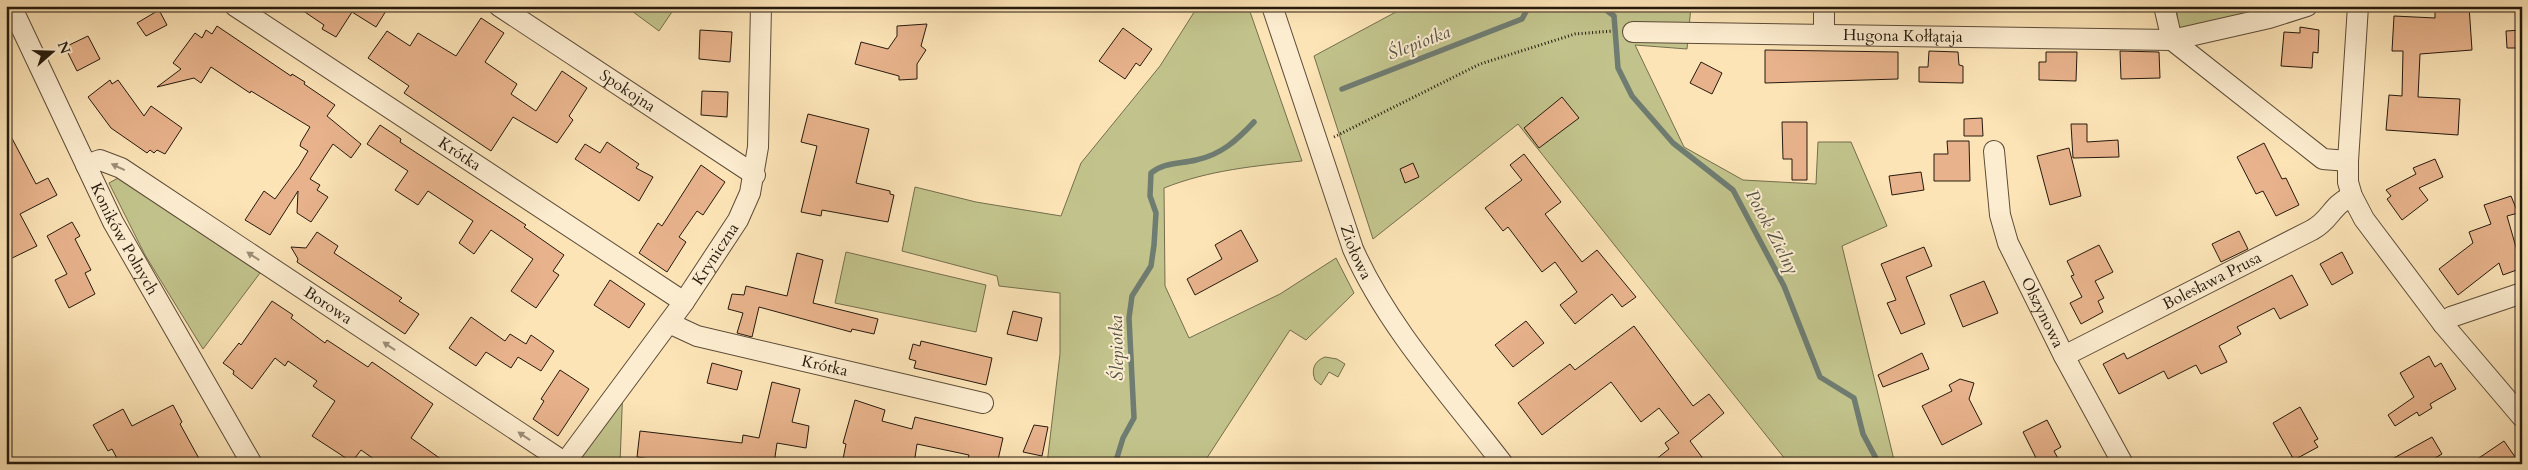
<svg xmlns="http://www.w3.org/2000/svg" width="2528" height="470" viewBox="0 0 2528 470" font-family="Cardo,serif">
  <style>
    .green { fill: #c2c38c; stroke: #746e4c }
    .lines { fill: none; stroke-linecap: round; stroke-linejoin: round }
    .stream { stroke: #6f7c71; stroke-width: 5.5 }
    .building { fill: #e8b38c; stroke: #261a0d }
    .minor-casing { stroke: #5c4c38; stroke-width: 22 }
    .path { stroke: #261a0d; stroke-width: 3; stroke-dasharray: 1 2.5; stroke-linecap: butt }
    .minor { stroke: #fdedd0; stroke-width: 20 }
    .oneway { fill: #9c8e78 }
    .labels { text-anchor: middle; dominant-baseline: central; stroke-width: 4; stroke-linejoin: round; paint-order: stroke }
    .street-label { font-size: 16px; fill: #261a0d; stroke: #fdedd0 }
    .water-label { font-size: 18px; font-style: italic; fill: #515347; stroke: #fdedd0 }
  </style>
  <rect width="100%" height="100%" fill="#fce4b7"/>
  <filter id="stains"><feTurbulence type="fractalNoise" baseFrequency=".004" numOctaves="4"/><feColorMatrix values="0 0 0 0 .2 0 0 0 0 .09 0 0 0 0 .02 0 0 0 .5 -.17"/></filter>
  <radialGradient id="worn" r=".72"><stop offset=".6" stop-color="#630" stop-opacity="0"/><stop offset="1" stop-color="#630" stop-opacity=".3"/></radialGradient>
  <path class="green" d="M625,6H676L659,31Z
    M1198,6H1248L1302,161C1255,166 1209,170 1164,188L1165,286L1189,338L1280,294L1336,258L1354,293L1306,340L1290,330L1203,464H1047L1060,354V293L999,286L997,276L902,251L915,187L976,202L1061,216L1081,163L1160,66Z
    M1407,6H1691L1687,49L1635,45L1684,147L1743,180L1816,184L1818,142H1851L1887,226L1842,246L1895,464H1789L1518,124L1373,239L1314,56Z
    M2176,6H2281L2179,30Z
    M118,178L260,273L203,349L145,255L109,183Z
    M846,252L986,285L976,332L835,303Z
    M1325,357L1337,359L1345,364L1338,377L1329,372L1321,385L1315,380C1311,370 1314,361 1325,357Z
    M623,384L620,464H567Z"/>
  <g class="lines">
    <path class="stream" d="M1601,6L1614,16L1618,68L1632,96L1673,143L1733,190L1784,286L1820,377L1854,398L1863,434L1879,464
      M1342,89L1522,19L1529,6
      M1115,464L1123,438L1134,418L1129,318L1132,296L1151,266L1154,245L1156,213L1150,196L1151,173C1165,162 1180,164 1196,160C1221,155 1237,140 1254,122"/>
  </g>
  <path class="building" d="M296,6H389L376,27L352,12L336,37L322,29L324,25Z
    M2435,6H2469L2472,50L2420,54L2418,97L2460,99L2458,135L2386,130L2389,95L2402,96L2403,51H2392L2394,16L2435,18Z
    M159,10L167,25L146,36L137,23Z
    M481,18L504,33L485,62L517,84L511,94L536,111L562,71L587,88L569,116L573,120L557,143L513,117L491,151L404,93L409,86L368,58L387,31L410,46L418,33L456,56Z
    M927,24L921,46L926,50L917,64V79L899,80V76L855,64L861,42L888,49L897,36V26Z
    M217,26L291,76L292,74L305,82L304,84L335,105L327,116L361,144L351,158L333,144L310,179L320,185L317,190L328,197L311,222L297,213L298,191L270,235L245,220L264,191L275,199L299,166L308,151L300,146L301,142L310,127L251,91L250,93L211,67L201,83L194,78L157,87L181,69L173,63L195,33L202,38L206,30L212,34Z
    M2300,27L2319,30L2318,53L2313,52L2312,68L2281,66L2284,32L2300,33Z
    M1123,28L1152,49L1140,66L1136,63L1125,79L1099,61Z
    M700,30L732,32L730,62L699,59Z
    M2522,30V48H2507L2506,31Z
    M88,36L100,59L77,71L65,47Z
    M1765,50L1898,52V79L1765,83Z
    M1929,51L1958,52L1959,65L1963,66V83L1919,82V67H1928Z
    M2120,51L2159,52L2160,78L2121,79Z
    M2046,52H2077L2076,81L2039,80V62H2046Z
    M1701,62L1722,73L1712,94L1690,83Z
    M110,80L112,84L118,80L144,116L151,106L182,128L165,154L157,150L154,153L150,150L147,153L111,128L88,97Z
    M702,91L728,92L727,117L701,115Z
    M1562,97L1579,118L1539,148L1524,128Z
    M808,114L869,129L856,183L890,191V194L894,195L888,222L822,210L821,216L801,212L817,146L801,142Z
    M1982,118L1983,136H1964V119Z
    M1782,122H1807V180H1792V159H1783Z
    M2071,124H2087V142L2118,140L2119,157L2073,158Z
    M380,125L401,139L400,142L526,225L524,227L564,255L553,271L559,275L536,308L511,291L533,259L491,230L474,254L459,243L473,221L428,191L418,205L395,190L408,171L367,144Z
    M6,127L36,184L48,178L57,195L20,214L37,246L6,261Z
    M1947,141H1969L1970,181H1934V154H1948Z
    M607,142L639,164L636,168L653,177L639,201L575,159L585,144L600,153Z
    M2264,143L2282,179L2286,178L2299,205L2276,216L2263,191L2256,194L2237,157Z
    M2069,148L2081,196L2050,205L2037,156Z
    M1524,154L1561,202L1545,214L1582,262L1597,250L1636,297L1622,307L1612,294L1575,324L1560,305L1577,292L1555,262L1542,272L1508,227L1503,231L1485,208L1522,180L1510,165Z
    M2435,159L2443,177L2419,188L2428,200L2402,220L2387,199L2391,196L2386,190L2416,174L2413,168Z
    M1413,163L1419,177L1405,183L1400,169Z
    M701,165L725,182L703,215L697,211L679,237L686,242L667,272L639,253L658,223L662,226Z
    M1921,172L1924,190L1892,195L1889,176Z
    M2511,196L2518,213L2507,216L2522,268L2503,275L2499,263L2458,295L2439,269L2473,243L2469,232L2491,224L2484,205Z
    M72,222L80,236L75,239L91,270L85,273L95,294L69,308L55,280L67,274L47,236Z
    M1241,230L1258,261L1195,295L1187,279L1222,259L1215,245Z
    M2239,231L2248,249L2221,262L2212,244Z
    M317,232L338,246L334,253L402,298L399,301L419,314L405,334L297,262L298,259L291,247L306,248Z
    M2099,245L2113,272L2095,281L2104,298L2098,301L2103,312L2081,324L2070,303L2082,297L2071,276L2074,275L2067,261Z
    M1924,247L1932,266L1906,277L1925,324L1901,334L1887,303L1896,300L1881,264Z
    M2342,252L2353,273L2332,285L2320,264Z
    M797,253L823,260L813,303L878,319L874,334L852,329L851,332L759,307L752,337L737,333L743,313L728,309L732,294L744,295L746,286L787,296Z
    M2292,275L2308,305L2280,319L2274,308L2237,327L2241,334L2219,346L2227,362L2201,374L2196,365L2168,379L2164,371L2119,394L2103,364L2124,353L2127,359Z
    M610,280L645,304L629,328L594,305Z
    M1984,281L1998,313L1963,327L1950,295Z
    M272,301L293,315L291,318L325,343L327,340L368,367L372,362L433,404L411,438L448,464H381L361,450L352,462L312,436L335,401L313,386L317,381L288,361L285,366L275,358L252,389L233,374L234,371L223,363L239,343L241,345Z
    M1013,311L1042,318L1037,341L1007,334Z
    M471,317L505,341L510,334L526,344L531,335L554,351L541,371L518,357L511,368L486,352L476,366L449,348Z
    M1526,321L1544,343L1513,367L1495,345Z
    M1634,326L1693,406L1709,394L1724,413L1690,441L1707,464H1650L1669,449L1665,443L1679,433L1659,408L1641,422L1611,382L1542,435L1518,403L1570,364L1575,370Z
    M921,341L992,358L986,385L914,368L916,361L909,359L913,344L920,346Z
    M1922,353L1929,369L1883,387L1878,375Z
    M2429,356L2435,367L2441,363L2456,389L2430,404L2432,408L2419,416L2417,412L2395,426L2388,415L2414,397L2400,373Z
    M712,363L742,371L737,390L707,383Z
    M560,370L589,389L558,436L533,419L544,401L541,399Z
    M1960,379L1974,383L1969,399L1982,424L1942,445L1922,406L1952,391L1949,385Z
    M772,382L800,389L792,422L809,426L806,448L777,443L774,464H688L637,457L640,431L742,443L743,435L759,438Z
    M855,400L885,410L882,421L912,429L915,417L1003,438L997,464H986L968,459L969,455L917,444L914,464H842L846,444L843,443Z
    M173,405L182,422L180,424L202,464H120L112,449L108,451L93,425L123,409L132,426Z
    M2300,407L2318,439L2314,441L2318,447L2294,460L2273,423Z
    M2047,420L2061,447L2054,451L2061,464H2039L2023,432Z
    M1034,425L1048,427L1042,456L1023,452Z
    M2432,437L2442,454L2425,464H2383Z
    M2504,441L2520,464H2470Z"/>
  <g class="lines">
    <g class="minor-casing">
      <g id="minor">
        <path id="s1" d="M11,6L113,222L252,464"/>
        <path id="s2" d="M235,6L684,302"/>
        <path id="s3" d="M499,6L755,175"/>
        <path id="s4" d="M1272,6L1353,249C1388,328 1451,396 1503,464"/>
        <path d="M2164,6L2172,40L2323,159L2348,161"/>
        <path d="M2358,6L2348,161V182L2352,196L2364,219L2443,324L2522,417"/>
        <path id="s5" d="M1633,32L2172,40L2269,18L2307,6"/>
        <path d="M1824,34V6"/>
        <path id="s6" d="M1994,151L2000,215L2008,243L2064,356L2123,464"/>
        <path id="s7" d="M86,165L100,160L121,168L567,464"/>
        <path id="s8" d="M669,323L697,336L983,403"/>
        <path d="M2443,324L2451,317L2522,293"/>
        <path id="s9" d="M2064,356L2312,230C2332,219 2330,206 2352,196"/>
        <path id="s10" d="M564,464L684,302L738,220L750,193L758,147L761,6"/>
      </g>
    </g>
    <path class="path" d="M1334,137L1480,64L1575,34L1613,31"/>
    <use href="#minor" class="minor"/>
  </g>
  <defs><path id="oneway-solid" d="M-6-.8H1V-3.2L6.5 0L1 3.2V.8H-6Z" transform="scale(1.25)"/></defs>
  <g class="oneway">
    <use href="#oneway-solid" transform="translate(118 167) rotate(-155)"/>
    <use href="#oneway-solid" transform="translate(253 256) rotate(-147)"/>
    <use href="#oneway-solid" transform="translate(389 346) rotate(-146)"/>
    <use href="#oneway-solid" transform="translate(524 436) rotate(-146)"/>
  </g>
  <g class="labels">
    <g class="street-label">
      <text stroke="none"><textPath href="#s5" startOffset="270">Hugona Kołłątaja</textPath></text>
      <text stroke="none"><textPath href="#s3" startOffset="154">Spokojna</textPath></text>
      <text stroke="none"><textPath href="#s2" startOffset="269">Krótka</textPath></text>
      <text stroke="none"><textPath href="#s1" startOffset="259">Koników Polnych</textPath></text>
      <text stroke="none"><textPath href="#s4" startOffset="260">Ziołowa</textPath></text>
      <text stroke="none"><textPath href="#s10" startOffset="259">Kryniczna</textPath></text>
      <text stroke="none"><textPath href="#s9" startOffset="166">Bolesława Prusa</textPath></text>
      <text stroke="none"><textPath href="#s7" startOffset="286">Borowa</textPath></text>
      <text stroke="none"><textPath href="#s6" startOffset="171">Olszynowa</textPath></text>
      <text stroke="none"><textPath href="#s8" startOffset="162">Krótka</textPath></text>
    </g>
    <g class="water-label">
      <text transform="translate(1419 43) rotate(-21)">Ślepiotka</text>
      <text transform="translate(1772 232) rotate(62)">Potok Zielny</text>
      <text transform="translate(1117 348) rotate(-91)">Ślepiotka</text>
    </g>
  </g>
  <rect width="2528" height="470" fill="none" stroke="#fce4b7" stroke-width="25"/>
  <rect x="8" y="8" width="2513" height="455" fill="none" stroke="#261a0d" stroke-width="2.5"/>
  <rect x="12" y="12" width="2503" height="445" fill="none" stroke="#261a0d"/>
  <g transform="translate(52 52) rotate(70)" stroke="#fdedd0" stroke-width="4" paint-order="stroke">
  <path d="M0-4L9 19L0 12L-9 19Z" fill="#261a0d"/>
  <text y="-8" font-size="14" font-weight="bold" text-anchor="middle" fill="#261a0d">N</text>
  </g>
  <rect width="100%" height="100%" filter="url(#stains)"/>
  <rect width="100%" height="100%" fill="url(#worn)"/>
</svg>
